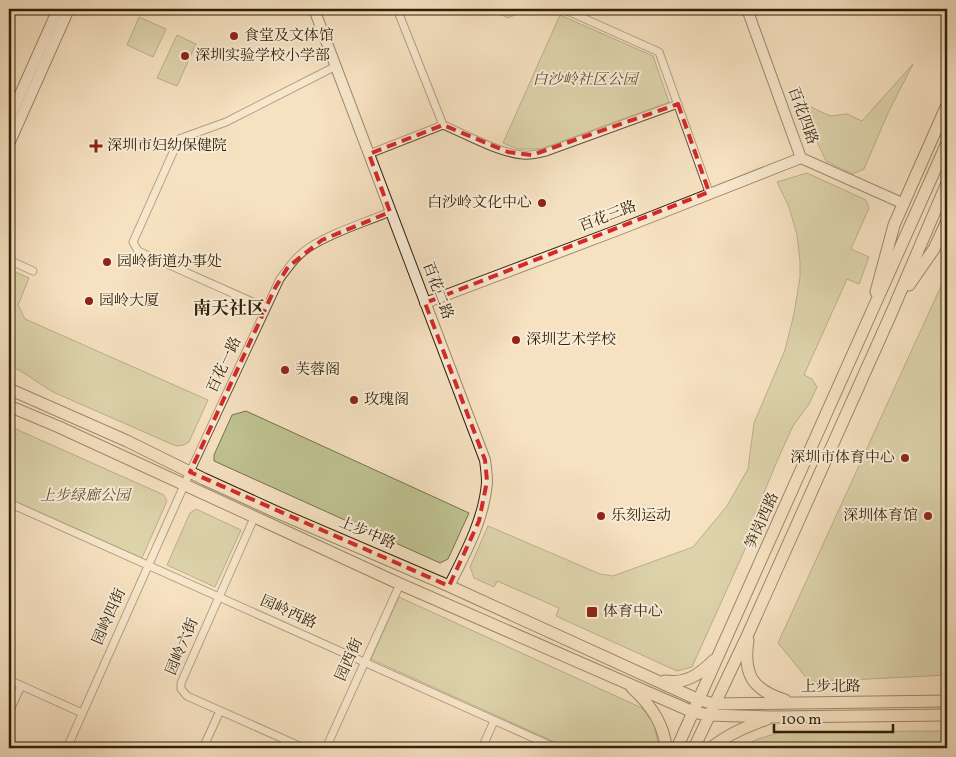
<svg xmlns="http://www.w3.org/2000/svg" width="956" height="757" viewBox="0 0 956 757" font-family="Vollkorn,'Noto Serif SC',serif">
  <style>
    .green { fill: #bfc291; stroke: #78704c }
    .water { fill: #9dbeae; stroke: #727e6b }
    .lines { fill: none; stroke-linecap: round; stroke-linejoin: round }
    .street-casing { stroke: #625035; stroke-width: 9 }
    .secondary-casing { stroke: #311f06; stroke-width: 12 }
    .primary-casing { stroke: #311f06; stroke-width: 13 }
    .street { stroke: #f8ecd7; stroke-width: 7 }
    .secondary { stroke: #f8ecd7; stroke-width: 10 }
    .primary { stroke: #f5e1c1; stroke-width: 11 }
    .marked { fill: none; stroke: #d62828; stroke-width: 4; stroke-dasharray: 10 6; stroke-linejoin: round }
    .poi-dot { fill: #8f2418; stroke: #f8ecd7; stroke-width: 2 }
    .labels { text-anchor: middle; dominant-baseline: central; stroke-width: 4; stroke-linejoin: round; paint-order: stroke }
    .poi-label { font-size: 15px; fill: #311f06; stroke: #f8ecd7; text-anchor: start }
    .park-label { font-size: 15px; font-style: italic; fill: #5c5030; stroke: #f8ecd7 }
    .street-label { font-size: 15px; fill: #311f06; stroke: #f8ecd7 }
    .quarter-label { font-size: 18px; font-weight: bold; fill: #311f06; stroke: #f8ecd7 }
  </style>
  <rect width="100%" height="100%" fill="#f5e1c1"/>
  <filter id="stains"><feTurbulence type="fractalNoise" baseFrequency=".004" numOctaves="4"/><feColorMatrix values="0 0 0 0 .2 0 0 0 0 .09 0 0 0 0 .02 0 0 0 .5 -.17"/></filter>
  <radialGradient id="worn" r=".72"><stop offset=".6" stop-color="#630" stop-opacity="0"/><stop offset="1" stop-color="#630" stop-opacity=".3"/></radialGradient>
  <path class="green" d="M560,15L653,56L669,102L541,149H518L503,143Z
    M139,17L166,29L153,57L127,45Z
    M177,35L196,44L177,86L157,78Z
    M913,64L888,113L864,169L853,174L826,161L802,109L811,107L830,116L847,114L862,121Z
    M807,173L866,200L869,208L851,249L869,257L859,284L847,279L804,375L812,379L817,387L809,404L793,426L777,461L763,495L755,527L692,667L677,671L556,616L559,608L497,581L494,587L474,578L470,567L488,526L600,574L613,576L693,547L727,506L748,469L754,423L785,350L794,314L800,277V261L797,235L789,207L777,182Z
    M9,269L29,278L18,305L25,319L208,400L189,442L184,445L176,446L53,392L19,370L9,366Z
    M947,273V675L810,682L778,643Z
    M246,411L469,513L448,559L440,563L214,461V455L232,415Z
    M9,426L164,495L167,501L142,558L9,499Z
    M196,509L241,530L215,587L167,565L190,513Z
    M399,597L642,708L654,724L659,748H568L371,659Z
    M947,731V748H739L758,739L781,732Z"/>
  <path class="water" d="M488,9H518L515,15L508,18Z"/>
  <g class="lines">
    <g class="street-casing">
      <path id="street" d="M397,9L443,125C467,135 498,153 523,155C531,156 538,154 546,152L678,104
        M563,9L659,52L709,192
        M369,154L443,125
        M9,260L33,271
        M266,308L138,251L133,242L179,139L226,122L336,66
        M9,503L556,748
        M254,518L181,683V689L187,696L304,748
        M9,680L82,713
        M9,712L21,686
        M67,748L190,472L280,279C289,267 297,255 310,247C333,232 364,223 390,212
        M203,748L220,711
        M326,748L400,584
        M482,748L494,721"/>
    </g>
    <g class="secondary-casing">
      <path id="secondary" d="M314,9L485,460C486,467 487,476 487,483C484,520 465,554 449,586
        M747,9L801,158L902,203
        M9,119L58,9
        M9,144L69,9
        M425,303L618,230L801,158"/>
    </g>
    <g class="primary-casing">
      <path id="primary" d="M909,285L934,249L947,221
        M876,292L894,225L947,105
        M9,389L127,441L204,479L274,511L449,586L699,700L715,704L947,701
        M9,406L59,427L400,584L693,712L709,715L772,717L947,715
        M748,640C743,674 752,690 785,700
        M665,681C686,684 699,675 714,660
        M632,688C650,704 664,724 666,748
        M677,748L947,143
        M694,748L748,634L891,314L947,183
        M711,748C728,734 746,727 767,719"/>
    </g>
    <use href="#street" class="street"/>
    <use href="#secondary" class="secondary"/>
    <use href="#primary" class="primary"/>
  </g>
  <path d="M0 0H956V757H0ZM678,104L709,192L425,303L485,460L487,481L479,521L449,586L190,472L275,288L288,267L322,240L390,212L369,154L443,125L508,152L532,155Z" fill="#f5e1c1" fill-opacity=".55" fill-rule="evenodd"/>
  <path class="marked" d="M678,104L709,192L425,303L485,460L487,481L479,521L449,586L190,472L275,288L288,267L322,240L390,212L369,154L443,125L508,152L532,155Z"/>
  <g class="poi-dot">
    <circle cx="234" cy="36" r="5"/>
    <circle cx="185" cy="56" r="5"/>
    <path d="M93.5 138.5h5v5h5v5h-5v5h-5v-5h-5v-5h5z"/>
    <circle cx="542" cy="203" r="5"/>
    <circle cx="107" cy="262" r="5"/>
    <circle cx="89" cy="301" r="5"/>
    <circle cx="516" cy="340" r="5"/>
    <circle cx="285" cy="370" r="5"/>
    <circle cx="354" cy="400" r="5"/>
    <circle cx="905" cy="458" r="5"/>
    <circle cx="601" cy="516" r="5"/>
    <circle cx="928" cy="516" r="5"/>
    <rect x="586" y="606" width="12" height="12" rx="2.5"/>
  </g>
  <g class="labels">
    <g class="poi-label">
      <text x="244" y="36">食堂及文体馆</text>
      <text x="195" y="56">深圳实验学校小学部</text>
      <text x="107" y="146">深圳市妇幼保健院</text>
      <text x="532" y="203" text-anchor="end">白沙岭文化中心</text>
      <text x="117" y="262">园岭街道办事处</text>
      <text x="99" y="301">园岭大厦</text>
      <text x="526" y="340">深圳艺术学校</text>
      <text x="295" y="370">芙蓉阁</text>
      <text x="364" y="400">玫瑰阁</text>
      <text x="895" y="458" text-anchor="end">深圳市体育中心</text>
      <text x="611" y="516">乐刻运动</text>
      <text x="918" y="516" text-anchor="end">深圳体育馆</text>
      <text x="603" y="612">体育中心</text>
    </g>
    <g class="park-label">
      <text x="585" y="80">白沙岭社区公园</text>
      <text x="85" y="496">上步绿廊公园</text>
    </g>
    <g class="street-label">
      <text transform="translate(802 116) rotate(70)">百花四路</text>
      <text transform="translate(608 217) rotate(-21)">百花三路</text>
      <text transform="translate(437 291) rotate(69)">百花二路</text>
      <text transform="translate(225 365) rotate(-65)">百花一路</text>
      <text transform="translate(763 521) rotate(-66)">笋岗西路</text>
      <text transform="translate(367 534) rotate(23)">上步中路</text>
      <text transform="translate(288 613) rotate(24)">园岭西路</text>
      <text transform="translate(110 617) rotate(-66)">园岭四街</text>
      <text transform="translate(183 647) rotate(-67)">园岭六街</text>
      <text transform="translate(350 660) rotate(-66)">园西街</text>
      <text x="831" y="687">上步北路</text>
    </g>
    <g class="quarter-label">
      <text x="229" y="309">南天社区</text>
    </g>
  </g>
  <rect width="956" height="757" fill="none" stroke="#f5e1c1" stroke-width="30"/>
  <rect x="10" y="10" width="936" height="737" fill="none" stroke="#311f06" stroke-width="2.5"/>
  <rect x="15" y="15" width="926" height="727" fill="none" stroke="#311f06"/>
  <path d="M774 724v8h119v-8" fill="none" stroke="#311f06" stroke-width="2.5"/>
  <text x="781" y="724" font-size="15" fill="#311f06" stroke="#f8ecd7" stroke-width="4" paint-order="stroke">100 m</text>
  <rect width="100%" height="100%" filter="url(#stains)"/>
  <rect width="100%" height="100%" fill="url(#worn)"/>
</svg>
